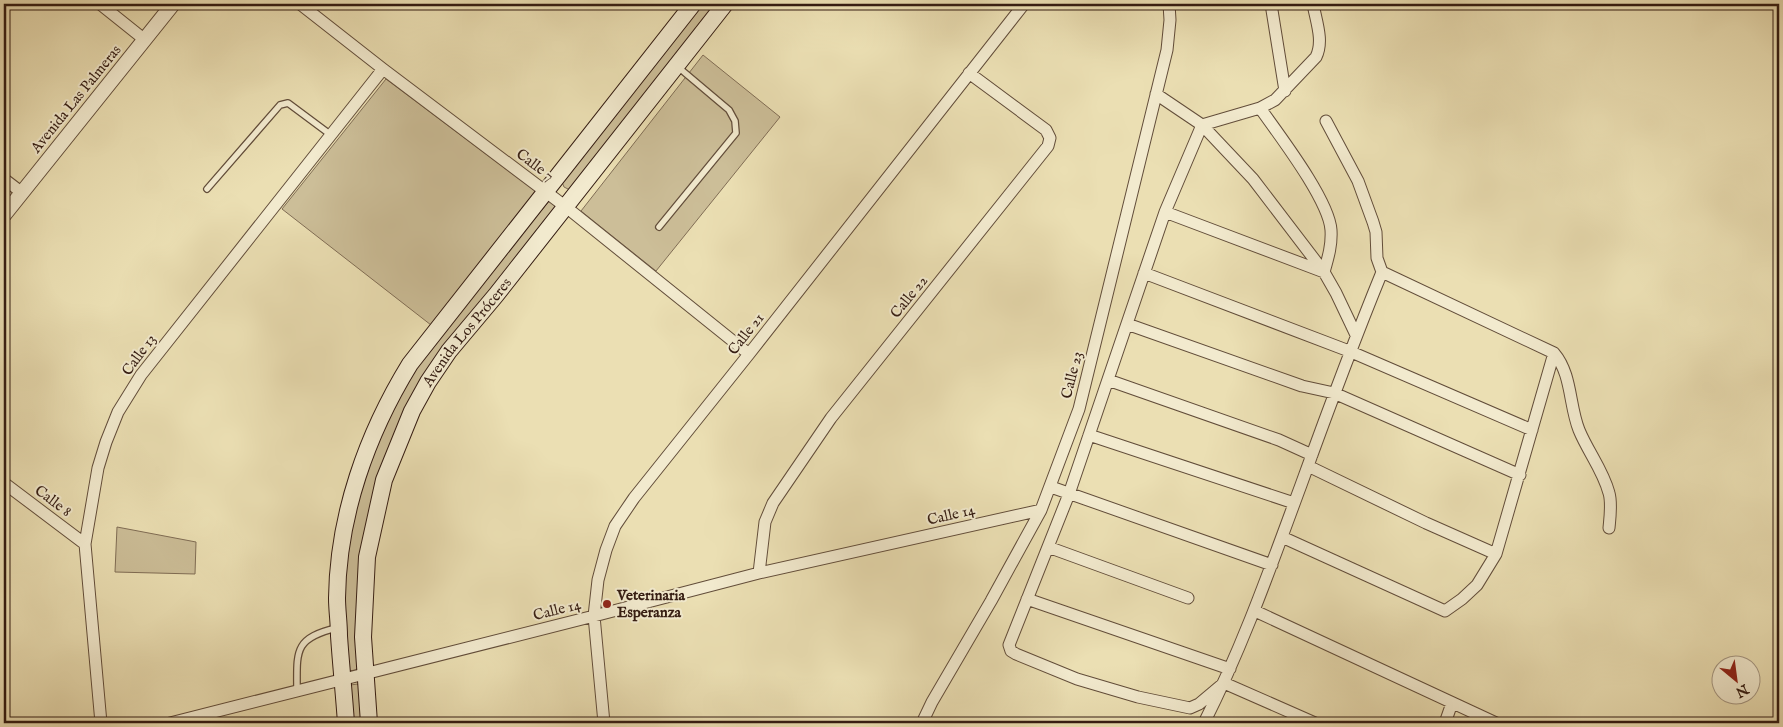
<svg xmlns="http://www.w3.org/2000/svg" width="1783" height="727" viewBox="0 0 1783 727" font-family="'IM FELL English',serif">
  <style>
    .green { fill: #ccbe98; stroke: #806d55 }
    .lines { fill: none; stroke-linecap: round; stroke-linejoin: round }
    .service-casing { stroke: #624d3a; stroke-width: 8 }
    .minor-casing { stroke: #624d3a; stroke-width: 13 }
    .tertiary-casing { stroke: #624d3a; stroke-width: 16 }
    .secondary-casing { stroke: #341c12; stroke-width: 18 }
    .service { stroke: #f2eace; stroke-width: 5.5 }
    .minor { stroke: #f2eace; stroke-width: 11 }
    .tertiary { stroke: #f2eace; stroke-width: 14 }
    .secondary { stroke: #f2eace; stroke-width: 16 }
    .poi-dot { fill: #8f2418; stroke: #f2eace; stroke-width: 2 }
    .labels { text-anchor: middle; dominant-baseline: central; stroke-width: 4; stroke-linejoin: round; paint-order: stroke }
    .street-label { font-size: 15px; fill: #341c12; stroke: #f2eace }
    .poi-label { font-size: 15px; font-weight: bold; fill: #341c12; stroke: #f2eace; text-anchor: start }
  </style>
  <rect width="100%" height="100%" fill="#ebdfb3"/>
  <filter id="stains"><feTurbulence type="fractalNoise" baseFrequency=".004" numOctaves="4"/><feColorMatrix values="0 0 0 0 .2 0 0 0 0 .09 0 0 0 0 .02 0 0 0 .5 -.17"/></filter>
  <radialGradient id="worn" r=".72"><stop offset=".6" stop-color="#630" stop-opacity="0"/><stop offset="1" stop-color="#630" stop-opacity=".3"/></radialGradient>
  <path class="green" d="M702,4H717L570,190L564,187L562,182Z
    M703,55L780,117L656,271L581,211Z
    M386,79L538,193L431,325L282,209Z
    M549,201L555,206L556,211L426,375L382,470L359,665L356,670L348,671L342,600L346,557L355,515L368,463L382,429L415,366Z
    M117,527L196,542L195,574L115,572Z
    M357,684L362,687L365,723H350L351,685Z"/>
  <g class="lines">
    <g class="service-casing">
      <path id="service" d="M207,189L280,105L288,103L331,135
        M659,227L736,133L735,121L729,110L678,67
        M297,692C297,652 293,638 337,628"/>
    </g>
    <g class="minor-casing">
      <path id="minor" d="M100,4L145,40
        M300,4L383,69L566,207L749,354
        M1271,4L1285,91
        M1313,4C1316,21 1324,41 1316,57L1275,100L1260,108L1202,125L1165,212L1069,494L1009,645L1011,651L1016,654L1077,679L1138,697L1190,708L1199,704L1224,683L1315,723
        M1156,94L1202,125L1253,179L1324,272L1336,293L1356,335
        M4,179L21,192
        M1165,212L1324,272C1328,258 1332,245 1331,230C1329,200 1279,135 1260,108
        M1382,272L1554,353C1572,374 1569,405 1579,430C1588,452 1603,470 1609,493C1612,503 1610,517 1609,528
        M1144,273L1349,351L1532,430
        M1127,324L1302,386L1334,393L1520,475
        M1108,380L1279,440L1312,455
        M1089,435L1294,503
        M1308,466L1426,523L1496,554
        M4,483L85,544
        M1051,487L1272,565
        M1282,537L1445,611L1462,599L1477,585L1496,554L1554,353
        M1048,547L1188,598
        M759,573L765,522L773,503L831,418L1048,146L1050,138L1046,130L969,73
        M1027,599L1230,669
        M1255,611L1496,723
        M101,723L85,544L98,468L106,442L118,412L141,375L383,69
        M170,723L594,616L759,573L1041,510
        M604,723L594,616L598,580L606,550L615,526L634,498L749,354L1024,4
        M922,723L932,702L991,601L1041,510L1079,409L1167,50L1170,20L1169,4
        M1204,723C1243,646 1271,566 1301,485C1327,413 1353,343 1382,272L1377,258L1376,232L1373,222L1358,181L1326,121
        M1445,723L1452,703"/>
    </g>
    <g class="tertiary-casing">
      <path id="tertiary" d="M4,215L173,4"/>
    </g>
    <g class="secondary-casing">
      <g id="secondary">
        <path d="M346,723C344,694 341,665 339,636C339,623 337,610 337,598C338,515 367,434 410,364L693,4"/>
        <path id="s1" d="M369,723L363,637L367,557L384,480L412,411L428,382L449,351L496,295L725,4"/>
      </g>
    </g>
    <use href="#service" class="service"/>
    <use href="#minor" class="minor"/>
    <use href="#tertiary" class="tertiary"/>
    <use href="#secondary" class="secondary"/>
  </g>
  <circle class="poi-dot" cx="607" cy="604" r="5"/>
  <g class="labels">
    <g class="street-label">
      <text transform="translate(76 99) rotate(-51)">Avenida Las Palmeras</text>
      <text transform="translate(535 165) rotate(37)">Calle 7</text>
      <text transform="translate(909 297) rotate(-51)">Calle 22</text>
      <text stroke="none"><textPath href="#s1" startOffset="416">Avenida Los Próceres</textPath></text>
      <text transform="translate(746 334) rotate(-52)">Calle 21</text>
      <text transform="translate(139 355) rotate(-54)">Calle 13</text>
      <text transform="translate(1072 375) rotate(-76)">Calle 23</text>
      <text transform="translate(53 501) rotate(37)">Calle 8</text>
      <text transform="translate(951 515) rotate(-13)">Calle 14</text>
      <text transform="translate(557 610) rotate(-14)">Calle 14</text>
    </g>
    <g class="poi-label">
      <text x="617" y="595">Veterinaria<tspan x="617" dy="17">Esperanza</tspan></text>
    </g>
  </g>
  <rect width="1783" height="727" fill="none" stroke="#ebdfb3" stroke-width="20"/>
  <rect x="5" y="5" width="1773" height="717" fill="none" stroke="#341c12" stroke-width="2.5"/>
  <rect x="10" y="10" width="1763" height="707" fill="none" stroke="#341c12"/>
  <g transform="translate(1736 680) rotate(151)"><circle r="24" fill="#f2eace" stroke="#a69883"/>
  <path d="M0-4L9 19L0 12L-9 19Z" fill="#8f2418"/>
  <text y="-8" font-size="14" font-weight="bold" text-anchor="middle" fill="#341c12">N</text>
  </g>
  <rect width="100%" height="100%" filter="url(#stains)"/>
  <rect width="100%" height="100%" fill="url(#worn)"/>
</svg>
